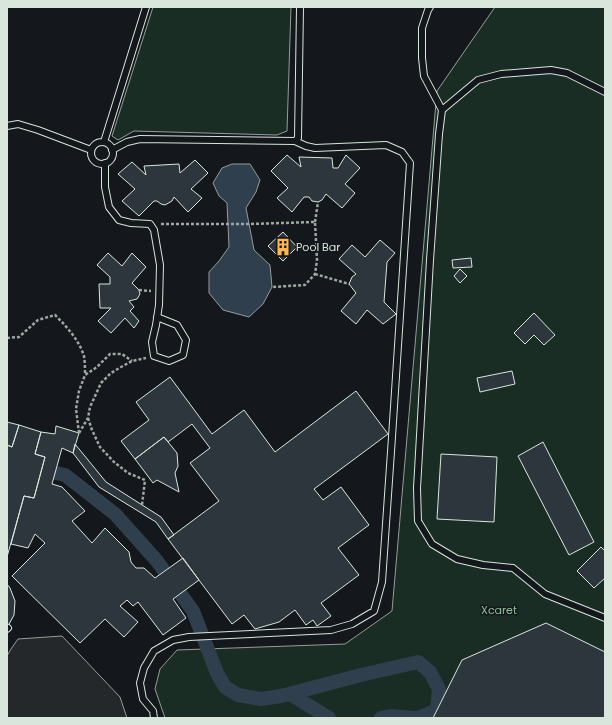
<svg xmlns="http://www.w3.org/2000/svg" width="612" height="725" viewBox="0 0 612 725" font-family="Poppins,sans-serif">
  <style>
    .green { fill: #1a2d24; stroke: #939e99 }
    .parking { fill: #24282b; stroke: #939e99 }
    .water { fill: #2f3f4d; stroke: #939e99 }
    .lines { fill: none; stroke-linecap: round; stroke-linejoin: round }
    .canal { stroke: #2f3f4d; stroke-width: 14 }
    .building { fill: #2c363c; stroke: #d8e6dc }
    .service-casing { stroke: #d8e6dc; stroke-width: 8 }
    .path { stroke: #9da8a2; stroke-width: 2.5; stroke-dasharray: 3 2; stroke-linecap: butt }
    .service { stroke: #14181c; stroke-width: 6 }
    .labels { text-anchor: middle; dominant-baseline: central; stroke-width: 3; stroke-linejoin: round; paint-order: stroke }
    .poi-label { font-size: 11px; fill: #d8e6dc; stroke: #14181c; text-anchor: start }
    .park-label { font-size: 11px; fill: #8ac095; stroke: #14181c }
  </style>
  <rect width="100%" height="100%" fill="#14181c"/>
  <path class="green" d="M153,7H291L287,131L277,135L134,131L118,140L112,136Z
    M495,7H605V718H165L155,689L160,669L177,650L345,644L392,611L437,91Z"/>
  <path class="parking" d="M62,636L120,697L127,718H7V656L11,649L18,639Z"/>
  <path class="water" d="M232,164H250L260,180L256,192L246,208L254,250L270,265L272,287L263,304L249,317L223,310L209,293V272L219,261L229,247L227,203L219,196L213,183L222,168Z"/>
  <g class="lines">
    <path class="canal" d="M7,462L65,475L115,514L157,561L193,611L217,673L225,687L238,695L261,699L281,696L361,675L418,662L430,672L439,689L437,710L418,718
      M290,694L329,718
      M381,718L391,716L415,718"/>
  </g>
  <path class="building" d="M287,155L301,167L299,157L332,158L333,168H338L346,155L360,168L345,184L355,193L342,208L326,194L322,200L318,202L312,201L309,197H304L292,212L277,198L288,188L271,171Z
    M195,160L208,173L191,189L202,198L188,212L174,197L172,201L165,205L161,204L157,201H154L139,216L122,201L135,189L118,174L132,162L146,175L144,166L179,164L180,173Z
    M283,232L297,247L283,261L268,246Z
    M380,240L395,253L387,262L384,302L396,314L383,324L367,310L356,324L341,311L356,293L349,284L352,277L356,274L339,259L352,245L365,257Z
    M108,253L122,266L132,253L146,267L132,283L139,290L140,294L137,299L129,301L134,307L130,311L139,321L134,328L125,318L111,333L98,321L111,308H100L99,284H110V277L97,265Z
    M471,258L472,267L453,268L452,260Z
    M460,269L467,276L460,283L454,276Z
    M534,313L555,335L544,345L534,335L525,344L514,333Z
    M512,371L515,384L480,392L477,378Z
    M170,377L212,434L244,410L275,452L356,391L388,434L314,489L323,500L341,487L369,525L338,548L359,575L321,603L331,616L317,626L313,620L306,625L295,610L279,622L255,629L244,615L232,624L168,539L219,501L190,463L210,448L192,424L168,442L164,437L135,459L121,441L149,420L136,402Z
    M7,422L19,425L12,447L7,445Z
    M19,425L41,432L35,454L45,457L34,498L24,496L7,557V445L12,447Z
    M56,426L79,433L73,453L62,448L52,484L62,487L85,511L72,521L92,543L105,528L129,552L131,562L136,568H144L155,578L183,558L199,580L173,599L186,618L163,635L138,602L133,606L127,600L120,606L138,622L124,637L105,619L80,643L12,576L45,543L35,534L28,548L11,544L24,496L34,498L45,457L35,454L41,432L55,434Z
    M164,437L177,453L178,466L175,473L179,492L157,480L153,483L135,459Z
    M543,442L594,542L569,555L518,456Z
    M75,444L106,482L161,517L174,535L168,539L156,522L99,487L73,453Z
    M441,454L497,457L494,522L437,519Z
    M601,547L605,551V578L594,588L577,571Z
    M7,584L10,588L15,601L14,615L7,628Z
    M546,623L605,652V718H433L462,660Z"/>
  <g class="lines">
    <g class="service-casing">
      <path id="service" d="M430,7L428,10L422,28V58L424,76L442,110L439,134L430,260L417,488L418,521L432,544L457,559L483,565L513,568L545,594L605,618
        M442,110L478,80L501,74L551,70L567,73L605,92
        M7,126L18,124L38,130L91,150
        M104,142L146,7
        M91 153a11 11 0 1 1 22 0a11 11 0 1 1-22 0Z
        M112,150L127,142L140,139L295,141L298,138L300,7
        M105,163V187L109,207L119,220L131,223L150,224L154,230L160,265L159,305L156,325L152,342L154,356L169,361L183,355L186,340L177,325L157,317
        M7,629L8,628
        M154,718L153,711L143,699L140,683L144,668L154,651L173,640L189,637L331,630L352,624L374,611L382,582L392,437L410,163L402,152L386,145L315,148L306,146L295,141"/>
    </g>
    <path class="path" d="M315,222L318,202
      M161,224H249L315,222L317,260L315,274L305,285L272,287
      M315,274L349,284
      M139,290L151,291
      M7,338L19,337L38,320L55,315C67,327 79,340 84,356C85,362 85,369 85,375
      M88,418L92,430L100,447L114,462L128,473L145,480L142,505
      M79,433L88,418L90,407L101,383L111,373L121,367L132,361L146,358
      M79,433L76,409L79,391L85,375L97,367L110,354H122L132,361"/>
    <use href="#service" class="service"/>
  </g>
  <defs>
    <g id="building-bare" transform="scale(1.38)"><path d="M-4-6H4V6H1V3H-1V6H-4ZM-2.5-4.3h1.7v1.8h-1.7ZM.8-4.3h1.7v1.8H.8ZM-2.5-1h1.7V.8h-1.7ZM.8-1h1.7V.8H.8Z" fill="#ffb74d" stroke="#14181c" stroke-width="2.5" paint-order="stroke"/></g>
  </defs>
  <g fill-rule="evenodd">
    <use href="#building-bare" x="283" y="247"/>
  </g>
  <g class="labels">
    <g class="poi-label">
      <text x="296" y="247">Pool Bar</text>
    </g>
    <g class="park-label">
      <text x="499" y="610">Xcaret</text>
    </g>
  </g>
  <rect width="612" height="725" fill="none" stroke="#d8e6dc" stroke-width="16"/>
</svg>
